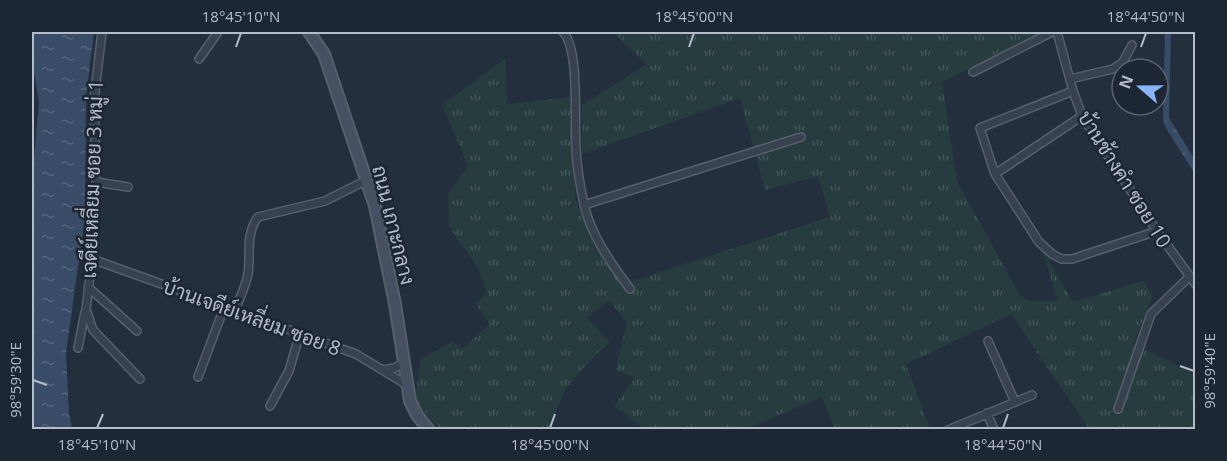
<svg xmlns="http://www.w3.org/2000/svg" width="1227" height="461" viewBox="0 0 1227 461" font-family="'Open Sans',Sarabun,sans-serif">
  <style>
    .grass { fill: url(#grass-tufts) }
    .water { fill: url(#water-ripples) }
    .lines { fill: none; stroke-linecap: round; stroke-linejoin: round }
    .street-casing { stroke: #565f6c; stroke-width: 10 }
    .secondary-casing { stroke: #565f6c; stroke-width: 14 }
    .street { stroke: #38414e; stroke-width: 7 }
    .secondary { stroke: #465061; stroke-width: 10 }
    .ticks { fill: none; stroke: #b4bcc9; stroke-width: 2 }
    .labels { text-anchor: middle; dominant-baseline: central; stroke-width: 5; stroke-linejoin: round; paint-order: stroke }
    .street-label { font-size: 20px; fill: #b4bcc9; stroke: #1d2633 }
    .neatline { fill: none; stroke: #b4bcc9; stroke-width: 2 }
    .ticks-label { font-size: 15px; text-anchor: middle; fill: #b4bcc9 }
  </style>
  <defs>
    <pattern id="grass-tufts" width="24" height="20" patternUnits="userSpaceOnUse" patternTransform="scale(1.5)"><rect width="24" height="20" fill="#263c3f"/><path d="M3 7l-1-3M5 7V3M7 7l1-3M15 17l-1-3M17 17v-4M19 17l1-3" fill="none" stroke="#435659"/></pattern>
    <pattern id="water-ripples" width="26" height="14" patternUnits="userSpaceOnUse" patternTransform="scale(1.5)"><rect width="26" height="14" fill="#394c67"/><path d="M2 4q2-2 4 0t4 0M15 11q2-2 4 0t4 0" fill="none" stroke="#53647b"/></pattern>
  </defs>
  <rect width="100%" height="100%" fill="#242f3e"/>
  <path class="grass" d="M613,32H1042L942,82L957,181L1019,294L1028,301H1058L1042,249L1073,302L1143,281L1153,295L1133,344L1195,374L1196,429H1089L1011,314L906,364L930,429H835L822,397L745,429H645L614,406L635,378L616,370L627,322L609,301L587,317L610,342L594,356L565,389L549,429H439L415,400L421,359L452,342L463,348L490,324L475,303L487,293L477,266L449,227L448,194L468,166L442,105L506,58L507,104L572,97L575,198L596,250L623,284L830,217L818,176L765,190L740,98L582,154V105L647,64Z"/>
  <path class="water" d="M32,32H94L86,96L85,216L66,353L69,413L72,429H32V180L39,102L32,61Z
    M1165,32H1171L1169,118L1195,160V174L1167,130L1163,120Z"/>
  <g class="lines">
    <g class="street-casing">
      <path id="street" d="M102,32L94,99L96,182L92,259L86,309L93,330L140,379
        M563,32C580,49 574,122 576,149C577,167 580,186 584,204C591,236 611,263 630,289
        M1057,32L1073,91L1082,116L1157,231L1196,285
        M199,59L218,32
        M973,72L1052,32
        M1070,79L1113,69L1123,62L1132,45
        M1073,91L980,128L995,174L1039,242L1052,254L1062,259H1072L1157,231
        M995,174L1082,116
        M96,182L128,187
        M584,205L801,137
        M92,259L356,354L407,385
        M88,287L137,331
        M235,311C239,299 246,286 248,274C251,254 245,235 258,217L325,201L367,180
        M988,341L1015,402
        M78,348L85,312
        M382,370L394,368L404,363
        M198,377L224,308
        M270,406L289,371L300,333
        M1118,409L1151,314L1189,277
        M987,413L994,430
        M948,430L1032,395"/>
    </g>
    <g class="secondary-casing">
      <path id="secondary" d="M309,32L324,54L375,206L395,304L410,401L417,415L429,430"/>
    </g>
    <use href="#street" class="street"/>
    <use href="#secondary" class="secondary"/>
  </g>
  <path class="ticks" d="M236,47L241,33M689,47L694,33M1141,47L1146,33M1180,366L1194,371M33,380L47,385M97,428L103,414M550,428L555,414M1003,428L1008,414"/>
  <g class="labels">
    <g class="street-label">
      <text transform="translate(92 179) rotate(-88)">เจดีย์เหลี่ยม ซอย 3 หมู่ 1</text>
      <text transform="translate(1125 179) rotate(58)">บ้านช้างคำ ซอย 10</text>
      <text transform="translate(394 225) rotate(76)">ถนน เกาะกลาง</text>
      <text transform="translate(252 317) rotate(20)">บ้านเจดีย์เหลี่ยม ซอย 8</text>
    </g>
  </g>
  <rect width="1227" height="461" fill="none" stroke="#1d2633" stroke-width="66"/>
  <g transform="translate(1140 87) rotate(290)"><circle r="28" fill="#1d2633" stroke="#59626f" stroke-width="1.5"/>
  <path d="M0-4.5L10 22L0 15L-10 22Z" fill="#8ab4f8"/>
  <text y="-9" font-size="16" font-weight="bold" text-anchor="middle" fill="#b4bcc9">N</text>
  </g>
  <rect x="33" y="33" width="1161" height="395" class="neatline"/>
  <g class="ticks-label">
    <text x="241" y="22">18°45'10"N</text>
    <text x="694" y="22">18°45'00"N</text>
    <text x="1146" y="22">18°44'50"N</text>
    <text transform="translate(1210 371) rotate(-90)" y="5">98°59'40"E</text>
    <text transform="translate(16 380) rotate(-90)" y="5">98°59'30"E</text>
    <text x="97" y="450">18°45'10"N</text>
    <text x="550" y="450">18°45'00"N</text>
    <text x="1003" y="450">18°44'50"N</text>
  </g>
</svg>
